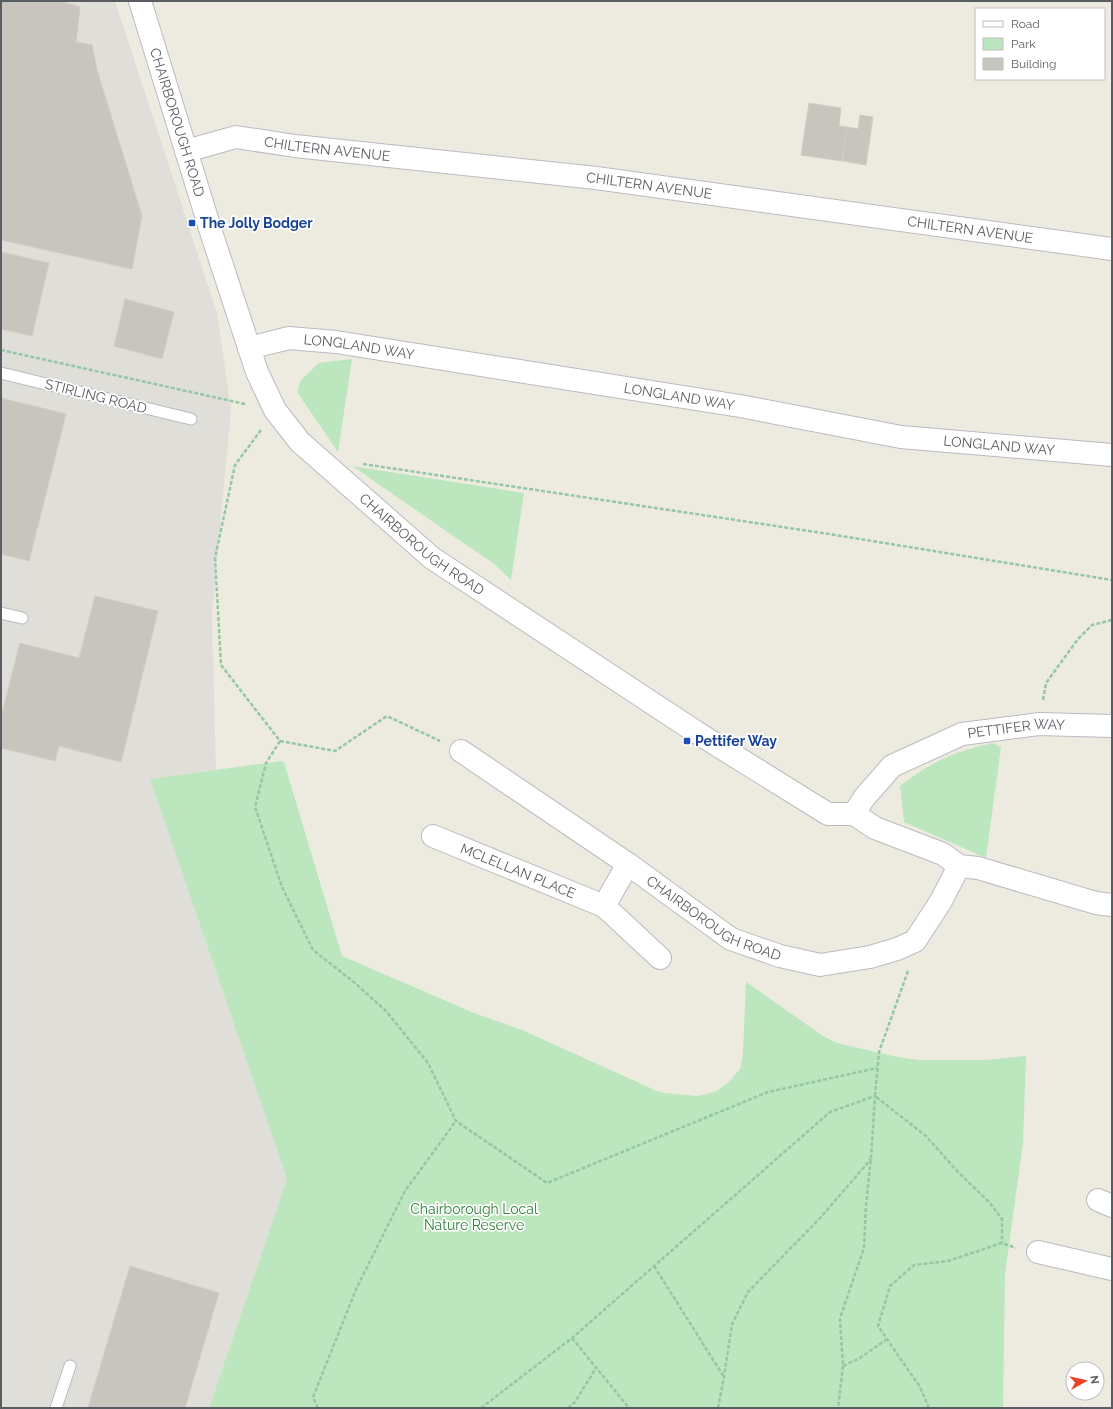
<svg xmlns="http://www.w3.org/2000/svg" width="1113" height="1409" viewBox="0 0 1113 1409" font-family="Raleway,sans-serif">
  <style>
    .industrial { fill: #e0ded8 }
    .green { fill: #bce6be }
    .building { fill: #c8c5be; stroke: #d2cdbf }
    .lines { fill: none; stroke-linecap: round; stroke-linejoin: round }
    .service-casing { stroke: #b8bbc0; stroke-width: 13 }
    .minor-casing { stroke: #b8bbc0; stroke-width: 24 }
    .path { stroke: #94c7a5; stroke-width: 2.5; stroke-dasharray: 4 2; stroke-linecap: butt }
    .service { stroke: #fff; stroke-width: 11 }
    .minor { stroke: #fff; stroke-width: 22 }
    .transit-dot { fill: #1a4fb4; stroke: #fff; stroke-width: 1.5 }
    .labels { text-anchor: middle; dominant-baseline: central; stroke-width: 3.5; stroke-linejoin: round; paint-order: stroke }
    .street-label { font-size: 14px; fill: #595d62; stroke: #fff }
    .transit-label { font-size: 14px; font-weight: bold; fill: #164399; stroke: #fff; text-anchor: start }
    .park-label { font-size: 14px; fill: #308239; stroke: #fff }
  </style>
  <rect width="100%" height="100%" fill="#edebe0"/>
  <path class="industrial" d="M1,1H115L217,313L231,410L212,615L216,770L150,779L287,1179L209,1408H1Z"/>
  <path class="green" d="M352,359L338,452L297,392L301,380L319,363Z
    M352,466L524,493L511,580L494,564Z
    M993,743L1001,747L986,858L904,822L900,786C930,762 956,751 993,743Z
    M281,761L284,762L342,956L474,1013L522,1030L657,1091L665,1093L697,1096L715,1092L729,1082L740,1069L743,1053L746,982L823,1036L837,1043L897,1057L919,1060H985L1026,1056L1023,1143L1005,1274L1003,1408H209L287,1179L150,779Z"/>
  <path class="building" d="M1,1H60L80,7L76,42L92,45L97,70L142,216L132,269L1,240Z
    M809,103L841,108L839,126L847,127L842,161L801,155Z
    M860,115L873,117L866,165L842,161L847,127L858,129Z
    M1,252L49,263L32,336L1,329Z
    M125,299L174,312L162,359L114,346Z
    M1,398L66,414L29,561L1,554Z
    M95,596L158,611L121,762L59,746L55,761L1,748V717L20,643L79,658Z
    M130,1266L219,1293L185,1408H88Z"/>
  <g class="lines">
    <g class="service-casing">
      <path id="service" d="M1,373L191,419
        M1,613L22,618
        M56,1408L70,1366"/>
    </g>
    <g class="minor-casing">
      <g id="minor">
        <path id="s1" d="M140,1L213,238L257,372L275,410L300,442L432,558L696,732L828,814H854L875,828L943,854L959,866L978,868L1096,903L1112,905"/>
        <path id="s2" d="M186,151L236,137L295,146L596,178L1112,249"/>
        <path id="s3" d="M249,348L289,338L336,342L740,406L901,437L1112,455"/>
        <path id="s4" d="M461,751L628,864L731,939L780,956L820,965L870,957L897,949L915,941L941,901L959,866"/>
        <path id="s5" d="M854,814L864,798L892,766L962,734L1039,724L1112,726"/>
        <path id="s6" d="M433,836L604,906L660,958"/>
        <path d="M604,906L628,864"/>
        <path d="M1098,1200L1112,1206"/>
        <path d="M1038,1252L1112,1269"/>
      </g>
    </g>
    <path class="path" d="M1,350L245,404
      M261,430L235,465L215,558L221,665L280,741L335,751L387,716L440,741
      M363,464L829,534L1112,580
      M1043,700L1046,683L1078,639L1092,625L1112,620
      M280,741L266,763L255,807L282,887L313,950L355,983L386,1011L428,1063L456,1121L547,1183L768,1092L877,1068
      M908,971L879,1052L875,1096L926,1136L957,1171L990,1203L1002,1219V1243
      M654,1266L724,1377
      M572,1338L629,1408
      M843,1366L860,1358L887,1339
      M318,1408L313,1397L357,1287L405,1191L456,1121
      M481,1408L572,1338L830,1112L875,1096L871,1158L866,1205L864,1248L840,1318L843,1366L838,1408
      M568,1408L575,1402L596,1368
      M718,1408L724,1377L732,1324L748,1292L821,1217L871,1159
      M929,1408L920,1387L878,1326L890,1286L914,1265L948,1261L1002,1243L1016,1248"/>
    <use href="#service" class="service"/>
    <use href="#minor" class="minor"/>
  </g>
  <g class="transit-dot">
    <rect x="188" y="219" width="8" height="8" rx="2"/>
    <rect x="683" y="737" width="8" height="8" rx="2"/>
  </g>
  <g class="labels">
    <g class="street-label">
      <text stroke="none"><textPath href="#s1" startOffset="127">CHAIRBOROUGH ROAD</textPath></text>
      <text stroke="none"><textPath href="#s2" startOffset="144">CHILTERN AVENUE</textPath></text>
      <text stroke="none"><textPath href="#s2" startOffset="468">CHILTERN AVENUE</textPath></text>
      <text stroke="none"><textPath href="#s2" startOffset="792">CHILTERN AVENUE</textPath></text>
      <text stroke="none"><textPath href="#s3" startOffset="112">LONGLAND WAY</textPath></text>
      <text transform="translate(96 396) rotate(14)">STIRLING ROAD</text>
      <text stroke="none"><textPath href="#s3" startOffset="436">LONGLAND WAY</textPath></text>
      <text stroke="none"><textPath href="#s3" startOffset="760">LONGLAND WAY</textPath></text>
      <text stroke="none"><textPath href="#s1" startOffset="631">CHAIRBOROUGH ROAD</textPath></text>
      <text stroke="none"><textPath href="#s5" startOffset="193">PETTIFER WAY</textPath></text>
      <text stroke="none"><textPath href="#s6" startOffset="92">MCLELLAN PLACE</textPath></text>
      <text stroke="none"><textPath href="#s4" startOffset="304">CHAIRBOROUGH ROAD</textPath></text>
    </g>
    <g class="transit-label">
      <text x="200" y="223">The Jolly Bodger</text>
      <text x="695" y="741">Pettifer Way</text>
    </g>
    <g class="park-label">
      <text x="474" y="1209">Chairborough Local<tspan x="474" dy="16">Nature Reserve</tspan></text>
    </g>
  </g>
  <rect width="1113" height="1409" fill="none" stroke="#595d62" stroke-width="4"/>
  <rect x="975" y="8" width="130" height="72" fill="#ffffff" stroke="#bdbec0"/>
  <rect x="983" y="21" width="20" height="6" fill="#ffffff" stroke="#bdbec0"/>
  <text x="1011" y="28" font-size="12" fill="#595d62">Road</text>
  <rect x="983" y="38" width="20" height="12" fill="#bce6be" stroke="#bdbec0"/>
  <text x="1011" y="48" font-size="12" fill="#595d62">Park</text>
  <rect x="983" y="58" width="20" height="12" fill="#c8c5be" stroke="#bdbec0"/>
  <text x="1011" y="68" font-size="12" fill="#595d62">Building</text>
  <g transform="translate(1085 1381) rotate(82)"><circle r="19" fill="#ffffff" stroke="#bdbec0"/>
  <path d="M0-3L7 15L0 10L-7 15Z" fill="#ee4025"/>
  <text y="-6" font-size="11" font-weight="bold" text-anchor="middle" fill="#595d62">N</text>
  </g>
</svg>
